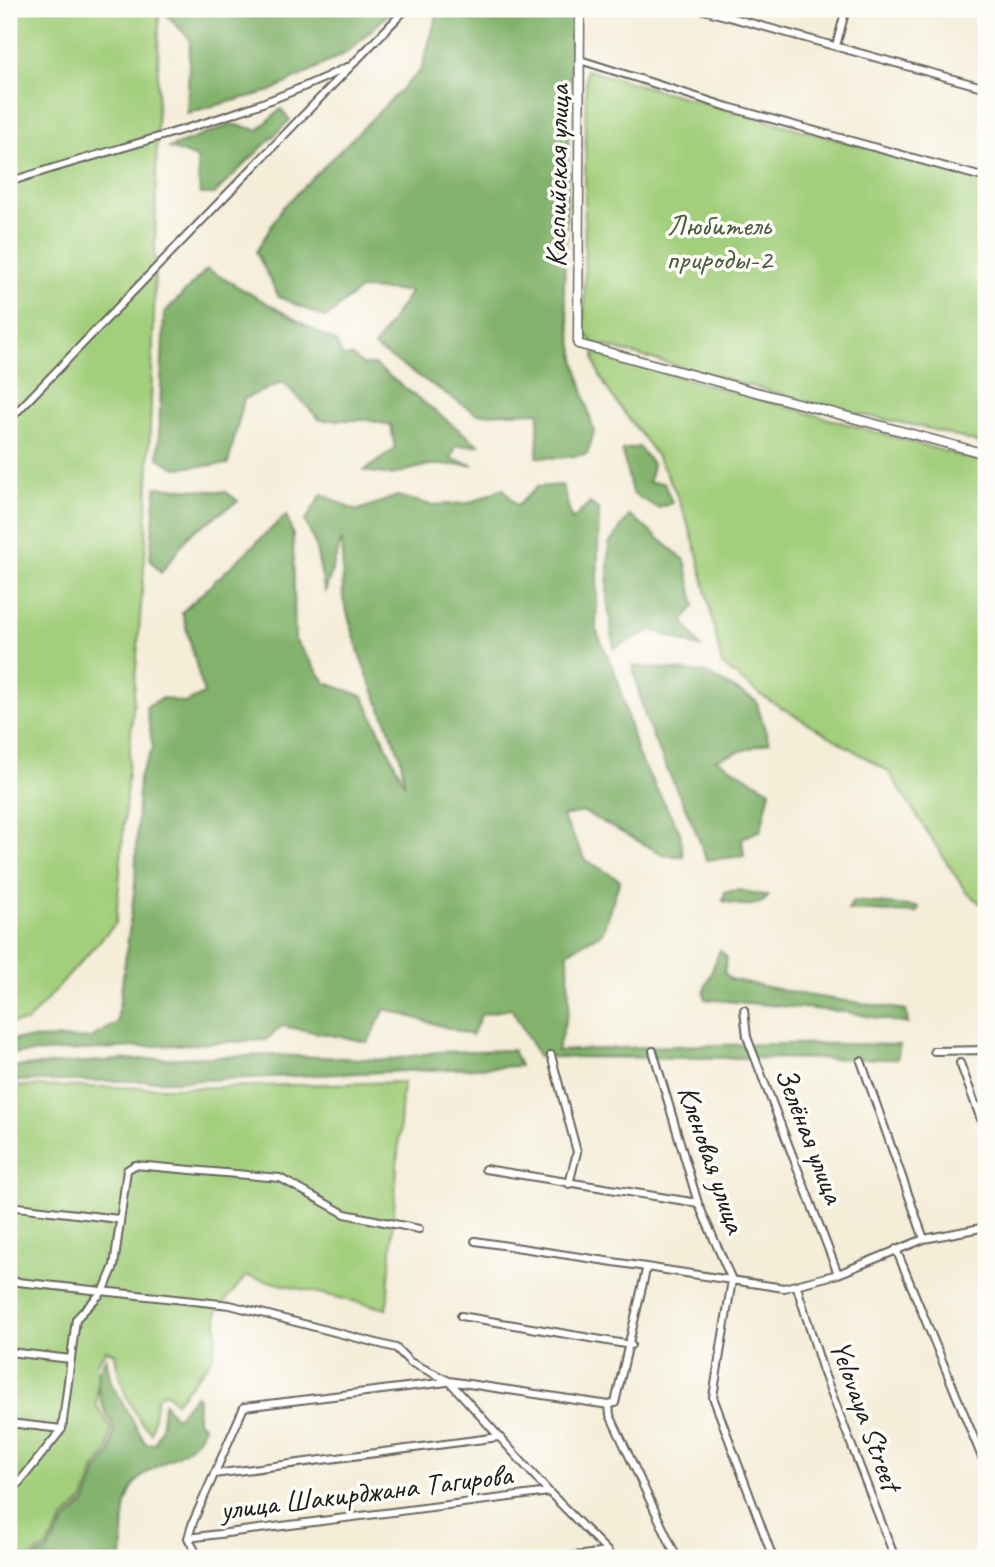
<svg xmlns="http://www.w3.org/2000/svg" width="995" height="1567" viewBox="0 0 995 1567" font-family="Caveat,sans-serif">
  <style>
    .green { fill: #a3cf7c; stroke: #60764c; stroke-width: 2 }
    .forest { fill: #82b26c; stroke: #4f6744; stroke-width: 2 }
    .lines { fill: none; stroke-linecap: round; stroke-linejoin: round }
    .minor-casing { stroke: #68655e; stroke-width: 10 }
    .tertiary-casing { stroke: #68655e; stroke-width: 11 }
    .minor { stroke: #fff; stroke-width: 6 }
    .tertiary { stroke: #fff; stroke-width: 8 }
    .labels { text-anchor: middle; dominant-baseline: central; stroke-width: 7; stroke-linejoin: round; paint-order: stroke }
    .street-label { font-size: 30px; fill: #1c1c1c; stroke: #fdfcf7 }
    .park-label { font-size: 30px; fill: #4b5b3e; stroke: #fdfcf7 }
  </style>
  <rect width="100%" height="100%" fill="#fdfcf7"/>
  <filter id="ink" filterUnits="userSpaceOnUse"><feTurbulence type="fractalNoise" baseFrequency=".0143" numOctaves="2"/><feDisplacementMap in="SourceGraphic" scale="14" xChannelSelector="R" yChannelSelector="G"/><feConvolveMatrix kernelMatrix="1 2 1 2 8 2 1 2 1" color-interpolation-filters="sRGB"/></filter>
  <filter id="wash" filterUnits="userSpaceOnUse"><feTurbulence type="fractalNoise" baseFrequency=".00686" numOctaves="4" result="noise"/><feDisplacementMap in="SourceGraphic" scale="28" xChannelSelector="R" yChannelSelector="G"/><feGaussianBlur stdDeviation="1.57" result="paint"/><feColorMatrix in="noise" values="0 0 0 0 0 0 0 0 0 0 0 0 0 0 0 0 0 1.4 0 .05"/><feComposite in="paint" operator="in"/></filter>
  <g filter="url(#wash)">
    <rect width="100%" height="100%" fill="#f4edd8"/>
    <path class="green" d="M9,9H159L154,314L146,542L116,923L27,1022L9,1023Z
      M586,70L986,181V445L923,427L838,410L594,343L584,332Z
      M594,353L986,463V908L966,892L888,771L762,696L722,665C706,593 696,520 657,457C640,429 594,384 594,353Z
      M403,1082L387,1309L246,1276L217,1311V1336L212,1359L176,1402L164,1392L157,1398L151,1433C130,1412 118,1381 115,1353L106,1350L97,1363V1406L111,1428L108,1451L95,1468L84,1500L63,1520L46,1548L27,1558H9V1086L182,1088Z"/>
    <path class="forest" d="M161,9H394L348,52L271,91L187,113L190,39Z
      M439,9H572L564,292L576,364L594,432L587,454L560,458L537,457L539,412L477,414L374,347L411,291L360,289L326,318L279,297L256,252L282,208L421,70Z
      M281,109L290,120L214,194H200L197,158L169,148L232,124L258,130Z
      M207,269L337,343L342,357L352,356L363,365H375L479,445L456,446L451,459L473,465H429L391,475L364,471L395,449L391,425L367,420H320L283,382L244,399L228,464L176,468L158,458L164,313Z
      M639,447L653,465L649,482L664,483L672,503L658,508L632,493L622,450Z
      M562,485L572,520L590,503L599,510L596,630L618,680L637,753L680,832L683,856H666L584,812L562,816L586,860L620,880L602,933L568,952L569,1008L557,1051C671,1045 786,1042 900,1045L897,1059L539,1057L511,1008L481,1015L472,1035L385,1009L368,1042L282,1026L266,1040L9,1054V1039L90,1038L117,1023L135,885L139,777L153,748L146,706L163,698L185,703L204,694L182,612L286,515L293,535L295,640L326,683L363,696L405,785L400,755L362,662L343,599L342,539L325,592L315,544L305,521L322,494L356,511L397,496L432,505L469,503L503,488L517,506L537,487Z
      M156,487L226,492L238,501L190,534L161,573L150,560Z
      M630,515L685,560L695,606L683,620L701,648L652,630L614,648L607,598L609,544Z
      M633,666L706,673L756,701L769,742L716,759L770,790L761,830L742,838L744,856L706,860C691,811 665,772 648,724C641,706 637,685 633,666Z
      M738,890L769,896C759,910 738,905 723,901L725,892Z
      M853,901L919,907L917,913L848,910Z
      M720,950L727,958L724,972L730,979L806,995L906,1010L908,1024L846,1012L705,999L704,991Z
      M513,1050L520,1066L181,1081H9V1067L118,1060L275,1055L387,1060L437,1052Z
      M106,1357L111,1383L146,1444L155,1443L161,1428L164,1403L176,1418L195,1396L198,1397L197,1420L204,1426C193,1460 148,1460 132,1489C121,1508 124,1537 122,1558H33L47,1551L64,1523L86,1502L97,1470L111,1452L114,1427C101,1407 90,1380 106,1357Z"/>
  </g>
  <g filter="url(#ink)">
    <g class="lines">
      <g class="minor-casing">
        <path id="minor" d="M700,9L986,88
          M836,46L846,9
          M580,60L728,107L986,178
          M9,182C122,145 240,120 347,67
          M9,420L406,9
          M744,1010L747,1037L838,1274
          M653,1051L698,1203L732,1280
          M934,1051L986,1050
          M551,1055L577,1152L569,1184
          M861,1061L924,1239
          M960,1063L986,1133
          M485,1169L698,1203
          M9,1206L118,1219
          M475,1241L784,1288L838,1274L924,1239L986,1227
          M896,1249L986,1467
          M732,1280L713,1397L773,1558
          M9,1281L230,1305L396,1348L410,1362L449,1381
          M797,1287L823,1371L895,1558
          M461,1316L631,1345
          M9,1352L71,1359
          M609,1405L610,1415L677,1558
          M9,1423L62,1429
          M62,1429L76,1319L104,1290L114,1266L127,1170L135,1165L280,1178L345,1214L419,1229
          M214,1474L499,1437
          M9,1495L62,1429
          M188,1538L549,1492
          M608,1552L549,1492L449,1381L609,1405L615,1403L646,1270
          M199,1558L188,1538L193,1522L244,1407L447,1382
          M557,1558L608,1552"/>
      </g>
      <g class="tertiary-casing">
        <path id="tertiary" d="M580,9L578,344L986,454"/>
      </g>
      <use href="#minor" class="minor"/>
      <use href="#tertiary" class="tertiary"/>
    </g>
  </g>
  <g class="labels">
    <g class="street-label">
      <text transform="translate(557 176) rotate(-89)">Каспийская улица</text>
      <text transform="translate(810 1135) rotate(69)">Зелёная улица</text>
      <text transform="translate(712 1159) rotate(71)">Кленовая улица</text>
      <text transform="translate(866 1415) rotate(70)">Yelovaya Street</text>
      <text transform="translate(366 1492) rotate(-7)">улица Шакирджана Тагирова</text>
    </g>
    <g class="park-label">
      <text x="719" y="225">Любитель<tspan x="719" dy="34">природы-2</tspan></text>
    </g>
  </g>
  <rect width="995" height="1567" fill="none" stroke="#fdfcf7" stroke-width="35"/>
</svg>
